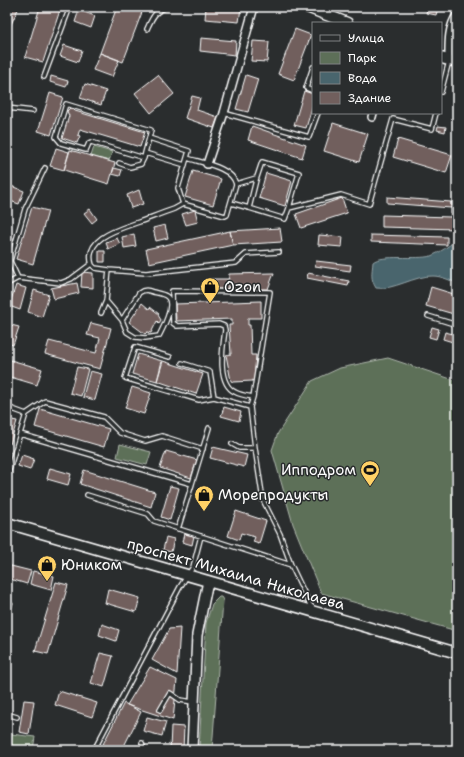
<svg xmlns="http://www.w3.org/2000/svg" width="464" height="757" viewBox="0 0 464 757" font-family="'Shantell Sans',sans-serif">
  <style>
    .green { fill: #5d6f58; stroke: #aeb7ac }
    .water { fill: #49656d; stroke: #92a3a7 }
    .building { fill: #715f5d; stroke: #fff }
    .lines { fill: none; stroke-linecap: round; stroke-linejoin: round }
    .lane-casing { stroke: #fff; stroke-width: 6 }
    .street-casing { stroke: #fff; stroke-width: 10 }
    .secondary-casing { stroke: #fff; stroke-width: 12 }
    .primary-casing { stroke: #fff; stroke-width: 13 }
    .lane { stroke: #2a2d2e; stroke-width: 3.5 }
    .street { stroke: #2a2d2e; stroke-width: 7 }
    .secondary { stroke: #2a2d2e; stroke-width: 9 }
    .primary { stroke: #2a2d2e; stroke-width: 10 }
    .labels { text-anchor: middle; dominant-baseline: central; stroke-width: 3; stroke-linejoin: round; paint-order: stroke }
    .poi-label { font-size: 15px; fill: #fff; stroke: #2a2d2e; text-anchor: start }
    .street-label { font-size: 15px; fill: #fff; stroke: #2a2d2e }
  </style>
  <rect width="100%" height="100%" fill="#2a2d2e"/>
  <filter id="ink" filterUnits="userSpaceOnUse"><feTurbulence type="fractalNoise" baseFrequency=".025" numOctaves="2"/><feDisplacementMap in="SourceGraphic" scale="8" xChannelSelector="R" yChannelSelector="G"/><feConvolveMatrix kernelMatrix="1 2 1 2 8 2 1 2 1" color-interpolation-filters="sRGB"/></filter>
  <g filter="url(#ink)">
    <path class="green" d="M94,147L112,152L109,161L91,156Z
      M388,358L457,381V631L321,593L293,524L272,450L278,433L312,381L340,368Z
      M120,444L151,452L147,465L117,457Z
      M219,597H221L223,600L212,750H199L206,623L212,604Z
      M11,734L35,737L33,750H9Z"/>
    <path class="water" d="M457,239V283C449,280 441,276 433,276C416,275 392,291 376,288C370,278 372,273 373,262C382,254 417,260 431,256C441,252 449,246 457,239Z"/>
    <path class="building" d="M7,7H19L7,33Z
      M40,7H61L43,62L25,57Z
      M117,7H144L123,62L100,53Z
      M206,7L241,8L239,22L205,19Z
      M428,7L438,8L436,15L426,13Z
      M79,10L95,16L91,28L75,22Z
      M295,29L311,35L294,80L278,74Z
      M201,38L236,41L235,55L200,51Z
      M253,41L269,42L267,62L251,61Z
      M64,45L82,51L78,62L60,56Z
      M100,53L119,60L112,77L93,70Z
      M158,75L174,94L151,113L135,93Z
      M246,75L258,79L248,112L236,109Z
      M51,76L68,81L66,87L50,82Z
      M85,84L106,91L101,105L80,98Z
      M304,91L313,94V104L306,128L294,125Z
      M50,93L63,97L51,135L38,131Z
      M192,96L200,98L197,110L218,117L214,128L185,118Z
      M70,108L73,109L75,111L145,132L140,147L80,129L78,135L80,136L77,143L62,138L69,116L67,111Z
      M333,123L368,134L359,162L324,151Z
      M252,126L306,145L302,158L248,140Z
      M438,126L446,127L445,132L437,130Z
      M398,139L452,155L446,173L393,157Z
      M56,148L69,152L64,170L50,166Z
      M70,150L115,163L109,184L64,170Z
      M114,168L122,170L120,176L112,174Z
      M193,171L221,179L213,205L185,197Z
      M266,173L292,181L285,206L259,198Z
      M11,186L24,191L19,204L7,200V195Z
      M139,190L143,204L131,208L127,195Z
      M387,197L451,202V208L387,203Z
      M342,198L347,213L301,228L296,214Z
      M451,202L457,203L456,229L382,227V215L451,217Z
      M32,207L48,211L33,264L16,259Z
      M90,209L97,219L92,223L84,213Z
      M195,210L198,222L186,225L182,214Z
      M165,225L168,238L156,241L153,228Z
      M280,228L282,242L233,245L230,231Z
      M230,231L233,245L149,263L146,249Z
      M134,234L136,246L124,248L122,237Z
      M319,235L343,237L342,247L318,245Z
      M371,235L447,237V245L371,242Z
      M117,238L120,244L108,249L106,242Z
      M99,251H105V262H99Z
      M316,261L351,265L350,271L315,266Z
      M82,272L93,273V288L81,287Z
      M274,273L268,289H228L229,274Z
      M308,273L349,281L348,286L307,278Z
      M209,279H228V289H208Z
      M77,283L79,293L54,299L51,288Z
      M16,285L26,288L20,310L9,306Z
      M431,287L457,295V315L426,306Z
      M34,290L49,295L42,317L28,312Z
      M261,301V318H248V325H250L251,355H256L254,380L252,381L233,382L231,381L226,355L231,354L229,325H232V319L176,321L175,304Z
      M142,303L149,309L150,307L159,314L158,315L161,320L159,323L157,321L151,333L147,332L145,334L129,322Z
      M91,323L111,328L100,369L45,354L49,341L96,353L100,338L87,335Z
      M7,324L19,327L13,345L7,343Z
      M432,327L439,329L436,339L429,337Z
      M445,332L457,335L456,343L443,339Z
      M138,354L162,361L157,381L132,374Z
      M7,359L42,369L37,385L7,376Z
      M163,361L203,374L196,394L157,381Z
      M77,367L88,369L81,396L70,393Z
      M90,371L102,374L95,400L83,397Z
      M132,387L151,393L144,414L125,408Z
      M224,407L241,412L239,421L221,416Z
      M40,409L109,429L104,447L35,427Z
      M7,419L17,421L10,444L7,443Z
      M213,447L247,455L244,467L210,458Z
      M7,451L10,452L7,462Z
      M166,451L197,460L191,478L160,468Z
      M22,455L34,459L30,470L18,466Z
      M50,468L71,474L68,485L47,479Z
      M84,470L155,492L151,507L80,484Z
      M170,486L179,488L170,520L161,517Z
      M236,511L266,521L259,544L253,542L255,537L241,533L239,540L228,536Z
      M184,534L194,536L192,545L182,542Z
      M166,537L174,539L171,552L163,550Z
      M7,565L31,571L27,584L7,578Z
      M33,571L54,576L51,590L30,584Z
      M56,582L68,585L48,654L35,651Z
      M108,589L140,598L136,612L105,603Z
      M7,601L13,603L7,625Z
      M102,624L119,630L116,641L99,635Z
      M180,628L177,674L152,660L169,629Z
      M100,653L113,656L104,687L91,683Z
      M150,667L177,680L173,720L127,705Z
      M59,691L97,703L92,717L55,705Z
      M24,700L34,701L29,734L19,732Z
      M124,703L141,712L122,750H100Z
      M147,717L166,722L162,736L143,731Z
      M171,726L184,727L183,750H170Z"/>
    <g class="lines">
      <g class="lane-casing">
        <path id="lane" d="M147,29C152,18 155,10 168,7
          M313,67L306,88L313,91
          M44,77L70,7
          M441,92L449,61
          M7,108L33,111
          M224,113L309,137L318,113
          M149,138L151,130L66,104L56,137L61,143L86,150L89,143L91,142L144,158L145,153L185,165
          M145,153L149,138L189,151L178,188L183,204
          M119,163L130,167L141,164L144,158
          M236,184L256,178
          M231,203L249,208
          M289,208L299,173L262,162L256,180L249,208L285,219L289,208L341,195L369,204L393,119L432,129L436,113
          M109,270L146,273L236,263L246,254L279,252
          M18,278L10,261L25,209L45,168
          M7,284L18,278L61,283L71,279L91,264
          M106,301L122,320L127,332L135,337L145,338L159,336C163,328 177,303 166,296C163,294 157,293 153,292C148,290 144,289 139,293L122,320
          M101,313L106,301L109,270L95,268L92,265C83,238 119,229 139,222C150,218 162,213 174,209L183,204L225,216L227,215L236,184C232,167 202,163 187,158
          M428,316L457,325
          M170,357L135,347L125,378L199,400L214,397L250,407L255,448
          M182,363L210,372L214,397
          M7,407L26,414
          M250,407L253,397C247,396 240,395 235,392C216,383 223,346 225,330L224,326L219,324L177,326L173,323L172,291L270,292L253,397
          M20,434L192,484L209,428
          M232,444L239,448H255L263,500L280,534L291,565L310,605L313,608
          M7,477L26,414L45,401L104,417L120,433L145,441L162,436L203,449
          M87,495L148,514L154,521L291,565
          M178,529L192,484
          M160,710L170,693L180,700L193,702
          M7,714L17,717
          M142,743L144,750
          M94,750L180,587L193,567L201,536"/>
      </g>
      <g class="street-casing">
        <path id="street" d="M449,60C449,44 448,28 457,15
          M372,117L373,113
          M207,164L224,113L254,7"/>
      </g>
      <g class="secondary-casing">
        <path id="secondary" d="M192,750L197,635L208,581"/>
      </g>
      <g class="primary-casing">
        <path id="primary" d="M307,7L347,23
          M441,58L457,62
          M7,523L457,653"/>
      </g>
      <use href="#lane" class="lane"/>
      <use href="#street" class="street"/>
      <use href="#secondary" class="secondary"/>
      <use href="#primary" class="primary"/>
    </g>
  </g>
  <defs>
    <g id="shop-pin" transform="scale(1)"><path d="M0 17L-7.5 6A9.5 9.5 0 1 1 7.5 6Z" fill="#ffd166" stroke="#2a2d2e"/><path d="M-5-2.5h2.3a2.7 3.5 0 0 1 5.4 0H5L5.5 6h-11ZM-1.5-2.5h3a1.5 2.3 0 0 0-3 0Z" fill="#111"/></g>
    <g id="stadium-pin" transform="scale(1)"><path d="M0 17L-7.5 6A9.5 9.5 0 1 1 7.5 6Z" fill="#ffd166" stroke="#2a2d2e"/><path d="M0-5a6.5 5 0 1 0 0 10a6.5 5 0 1 0 0-10ZM-3.5-1.8h7v3.6h-7Z" fill="#111"/></g>
  </defs>
  <g fill-rule="evenodd">
    <use href="#shop-pin" x="210" y="287"/>
    <use href="#stadium-pin" x="370" y="470"/>
    <use href="#shop-pin" x="204" y="495"/>
    <use href="#shop-pin" x="47" y="565"/>
  </g>
  <g class="labels">
    <g class="poi-label">
      <text x="224" y="287">Ozon</text>
      <text x="356" y="470" text-anchor="end">Ипподром</text>
      <text x="218" y="495">Морепродукты</text>
      <text x="61" y="565">Юником</text>
    </g>
    <g class="street-label">
      <text transform="translate(236 574) rotate(16)">проспект Михаила Николаева</text>
    </g>
  </g>
  <rect width="464" height="757" fill="none" stroke="#2a2d2e" stroke-width="24"/>
  <rect x="12" y="12" width="440" height="733" fill="none" stroke="#fff" stroke-width="1.5" filter="url(#ink)"/>
  <rect x="312" y="22" width="130" height="92" fill="#2a2d2e" stroke="#7f8182"/>
  <rect x="320" y="35" width="20" height="6" fill="#2a2d2e" stroke="#7f8182"/>
  <text x="348" y="42" font-size="12" fill="#ffffff">Улица</text>
  <rect x="320" y="52" width="20" height="12" fill="#5d6f58" stroke="#7f8182"/>
  <text x="348" y="62" font-size="12" fill="#ffffff">Парк</text>
  <rect x="320" y="72" width="20" height="12" fill="#49656d" stroke="#7f8182"/>
  <text x="348" y="82" font-size="12" fill="#ffffff">Вода</text>
  <rect x="320" y="92" width="20" height="12" fill="#715f5d" stroke="#7f8182"/>
  <text x="348" y="102" font-size="12" fill="#ffffff">Здание</text>
</svg>
